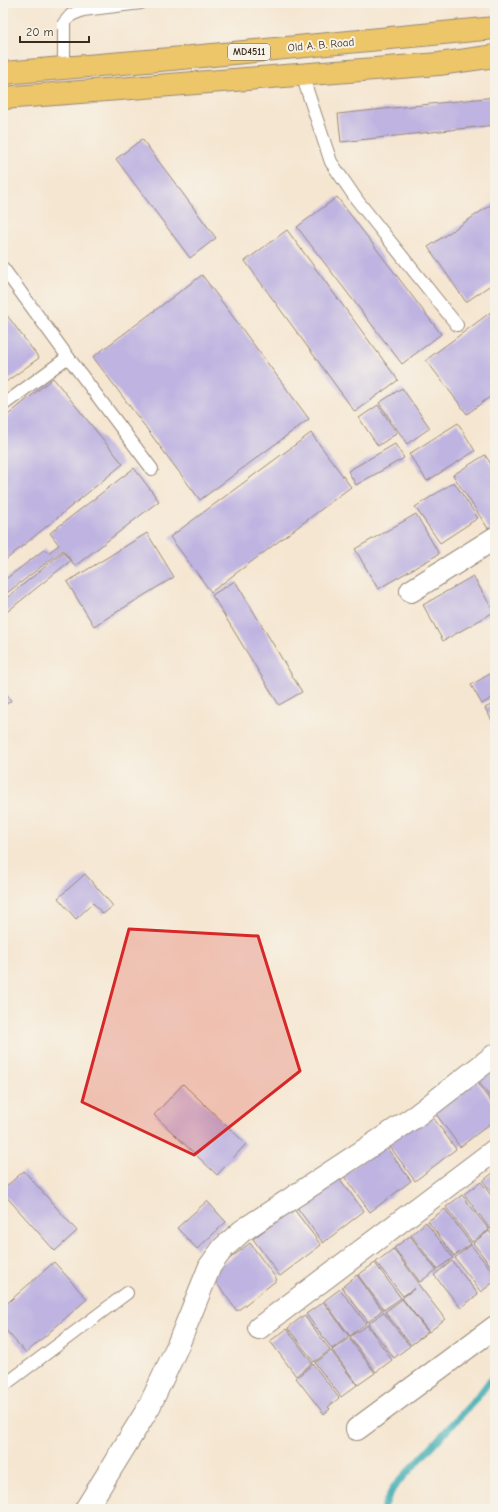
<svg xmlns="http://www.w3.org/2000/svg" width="498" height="1512" viewBox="0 0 498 1512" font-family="'Comic Neue',sans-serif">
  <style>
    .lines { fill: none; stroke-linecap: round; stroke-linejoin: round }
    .stream { stroke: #3cadb6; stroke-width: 7 }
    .building { fill: #beb3e1 }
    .service-casing { stroke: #988878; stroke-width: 14 }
    .minor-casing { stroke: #988878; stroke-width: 24 }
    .primary-casing { stroke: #988878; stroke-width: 24 }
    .service { stroke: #fff; stroke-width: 12 }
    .minor { stroke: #fff; stroke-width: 22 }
    .primary { stroke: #ecc669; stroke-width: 22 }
    .marked { fill: #d62828; fill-opacity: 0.2; stroke: #d62828; stroke-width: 3; stroke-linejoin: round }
    .labels { text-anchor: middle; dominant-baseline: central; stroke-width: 4; stroke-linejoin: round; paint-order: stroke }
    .shield { fill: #f7f3e8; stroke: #73665b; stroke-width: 1 }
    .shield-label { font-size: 10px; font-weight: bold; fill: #3b2a1e }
    .street-label { font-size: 11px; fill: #3b2a1e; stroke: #f7f3e8 }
  </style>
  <rect width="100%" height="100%" fill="#f7f3e8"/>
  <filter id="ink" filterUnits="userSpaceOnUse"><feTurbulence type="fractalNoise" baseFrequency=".025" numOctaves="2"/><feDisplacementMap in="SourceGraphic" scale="8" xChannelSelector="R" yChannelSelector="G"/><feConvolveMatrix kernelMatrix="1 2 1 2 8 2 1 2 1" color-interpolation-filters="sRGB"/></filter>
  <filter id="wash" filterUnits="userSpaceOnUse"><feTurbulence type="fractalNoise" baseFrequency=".012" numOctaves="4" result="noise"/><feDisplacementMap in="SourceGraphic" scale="16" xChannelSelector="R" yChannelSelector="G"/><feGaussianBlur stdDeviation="0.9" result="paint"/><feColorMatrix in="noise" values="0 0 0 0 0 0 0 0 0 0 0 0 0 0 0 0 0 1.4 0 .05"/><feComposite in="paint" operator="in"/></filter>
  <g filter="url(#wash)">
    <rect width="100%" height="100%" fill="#f5e6d1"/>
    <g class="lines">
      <path class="stream" d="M383,1509L393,1488L476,1399L495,1374"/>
    </g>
    <g id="blocks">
      <path class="building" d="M495,97V125L341,142L338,114Z
        M142,139L216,238L190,258L116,159Z
        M337,197L441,334L402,364L297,227Z
        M495,202V282L466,302L428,247Z
        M287,230L398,380L355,412L245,261Z
        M202,275L309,419L200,500L93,357Z
        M495,309V393L467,414L426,360Z
        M3,310L39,358L3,384Z
        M53,378L123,464L3,562V419Z
        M402,388L430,428L407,444L379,403Z
        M378,405L397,433L378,446L359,418Z
        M458,423L475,451L427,481L409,454Z
        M311,433L351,487L211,592L170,537Z
        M395,444L404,458L356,485L348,471Z
        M485,455L495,470V530L491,533L453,475Z
        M134,468L159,501L75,566L63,550L3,596V581L45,549L48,553L59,545L50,533Z
        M454,482L478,518L440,543L415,507Z
        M416,514L439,554L378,589L355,549Z
        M147,533L174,577L94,626L67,582Z
        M63,552L70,561L3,615V601Z
        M473,576L494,612L443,641L423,605Z
        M235,581L302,692L279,705L212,595Z
        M495,671V696L482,704L471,685Z
        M3,688L11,701L3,706Z
        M495,703V726L485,708Z
        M85,874L113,906L103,914L93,903L76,919L58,898Z
        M495,1060V1103L474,1076Z
        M474,1078L495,1107V1120L460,1147L433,1110Z
        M183,1084L246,1144L217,1175L154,1115Z
        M429,1112L456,1149L415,1181L388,1144Z
        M384,1144L411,1181L370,1212L343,1175Z
        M24,1171L77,1231L55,1251L3,1193V1189Z
        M495,1171V1197L483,1181Z
        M336,1174L364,1211L323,1243L296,1206Z
        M481,1182L495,1201V1225L490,1229L464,1194Z
        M462,1195L489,1230L472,1242L446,1207Z
        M207,1201L226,1222L197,1249L177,1228Z
        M293,1208L321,1245L280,1276L253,1239Z
        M445,1209L471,1244L454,1256L428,1221Z
        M426,1222L453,1258L437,1269L411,1235Z
        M495,1227V1235L491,1230Z
        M489,1231L495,1239V1272L473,1243Z
        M410,1236L436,1270L420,1282L394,1248Z
        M250,1243L277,1280L237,1311L210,1274Z
        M471,1245L495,1275V1281L481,1292L455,1258Z
        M393,1249L419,1283L418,1284L445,1319L429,1332L402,1298L415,1288L403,1296L376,1262Z
        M452,1261L478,1294L461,1308L434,1275Z
        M54,1262L87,1299L26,1353L3,1327V1307Z
        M375,1263L401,1298L384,1310L358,1275Z
        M357,1275L382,1310L368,1322L342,1287Z
        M340,1289L366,1323L350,1336L324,1301Z
        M402,1299L428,1332L411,1345L385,1312Z
        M323,1302L349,1336L332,1349L306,1314Z
        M383,1312L410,1346L394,1358L368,1324Z
        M304,1315L330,1350L314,1362L288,1328Z
        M367,1325L392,1360L376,1372L350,1337Z
        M287,1329L312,1363L296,1376L270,1341Z
        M349,1338L375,1373L358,1385L332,1350Z
        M331,1351L357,1385L341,1397L315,1363Z
        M313,1364L339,1398L328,1407L330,1409L324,1414L296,1378Z"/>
    </g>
  </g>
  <g filter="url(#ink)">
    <use href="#blocks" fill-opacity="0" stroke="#988878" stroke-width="1"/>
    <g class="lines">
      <g class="service-casing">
        <path id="service" d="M64,68V23L71,15L83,10L141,3
          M302,75L331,162L357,200L457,325
          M3,268L68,357L152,469
          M3,405L68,357
          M3,1386L127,1293"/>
      </g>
      <g class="minor-casing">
        <path id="minor" d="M411,591L495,538
          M259,1328L495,1150
          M357,1429L495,1327
          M86,1509L149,1407L178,1345L210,1266L223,1248L242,1231L416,1116L495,1055"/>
      </g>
      <g class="primary-casing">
        <path id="primary" d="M3,73L171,59L495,28
          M3,98L439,64L495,56"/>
      </g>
      <use href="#service" class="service"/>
      <use href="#minor" class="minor"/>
      <use href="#primary" class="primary"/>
    </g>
  </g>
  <path class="marked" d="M129,929L258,936L300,1071L194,1155L82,1102Z"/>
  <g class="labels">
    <rect class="shield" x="228" y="44" width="42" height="16" rx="3"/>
    <g class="shield-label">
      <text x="249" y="52">MD4511</text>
    </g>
    <g class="street-label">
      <text transform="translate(321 45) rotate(-5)">Old A. B. Road</text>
    </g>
  </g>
  <rect width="498" height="1512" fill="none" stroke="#f7f3e8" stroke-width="16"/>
  <path d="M20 36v6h69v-6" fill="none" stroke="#3b2a1e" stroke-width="2"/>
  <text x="26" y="36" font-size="12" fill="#3b2a1e" stroke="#f7f3e8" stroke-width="3" paint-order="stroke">20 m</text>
</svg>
